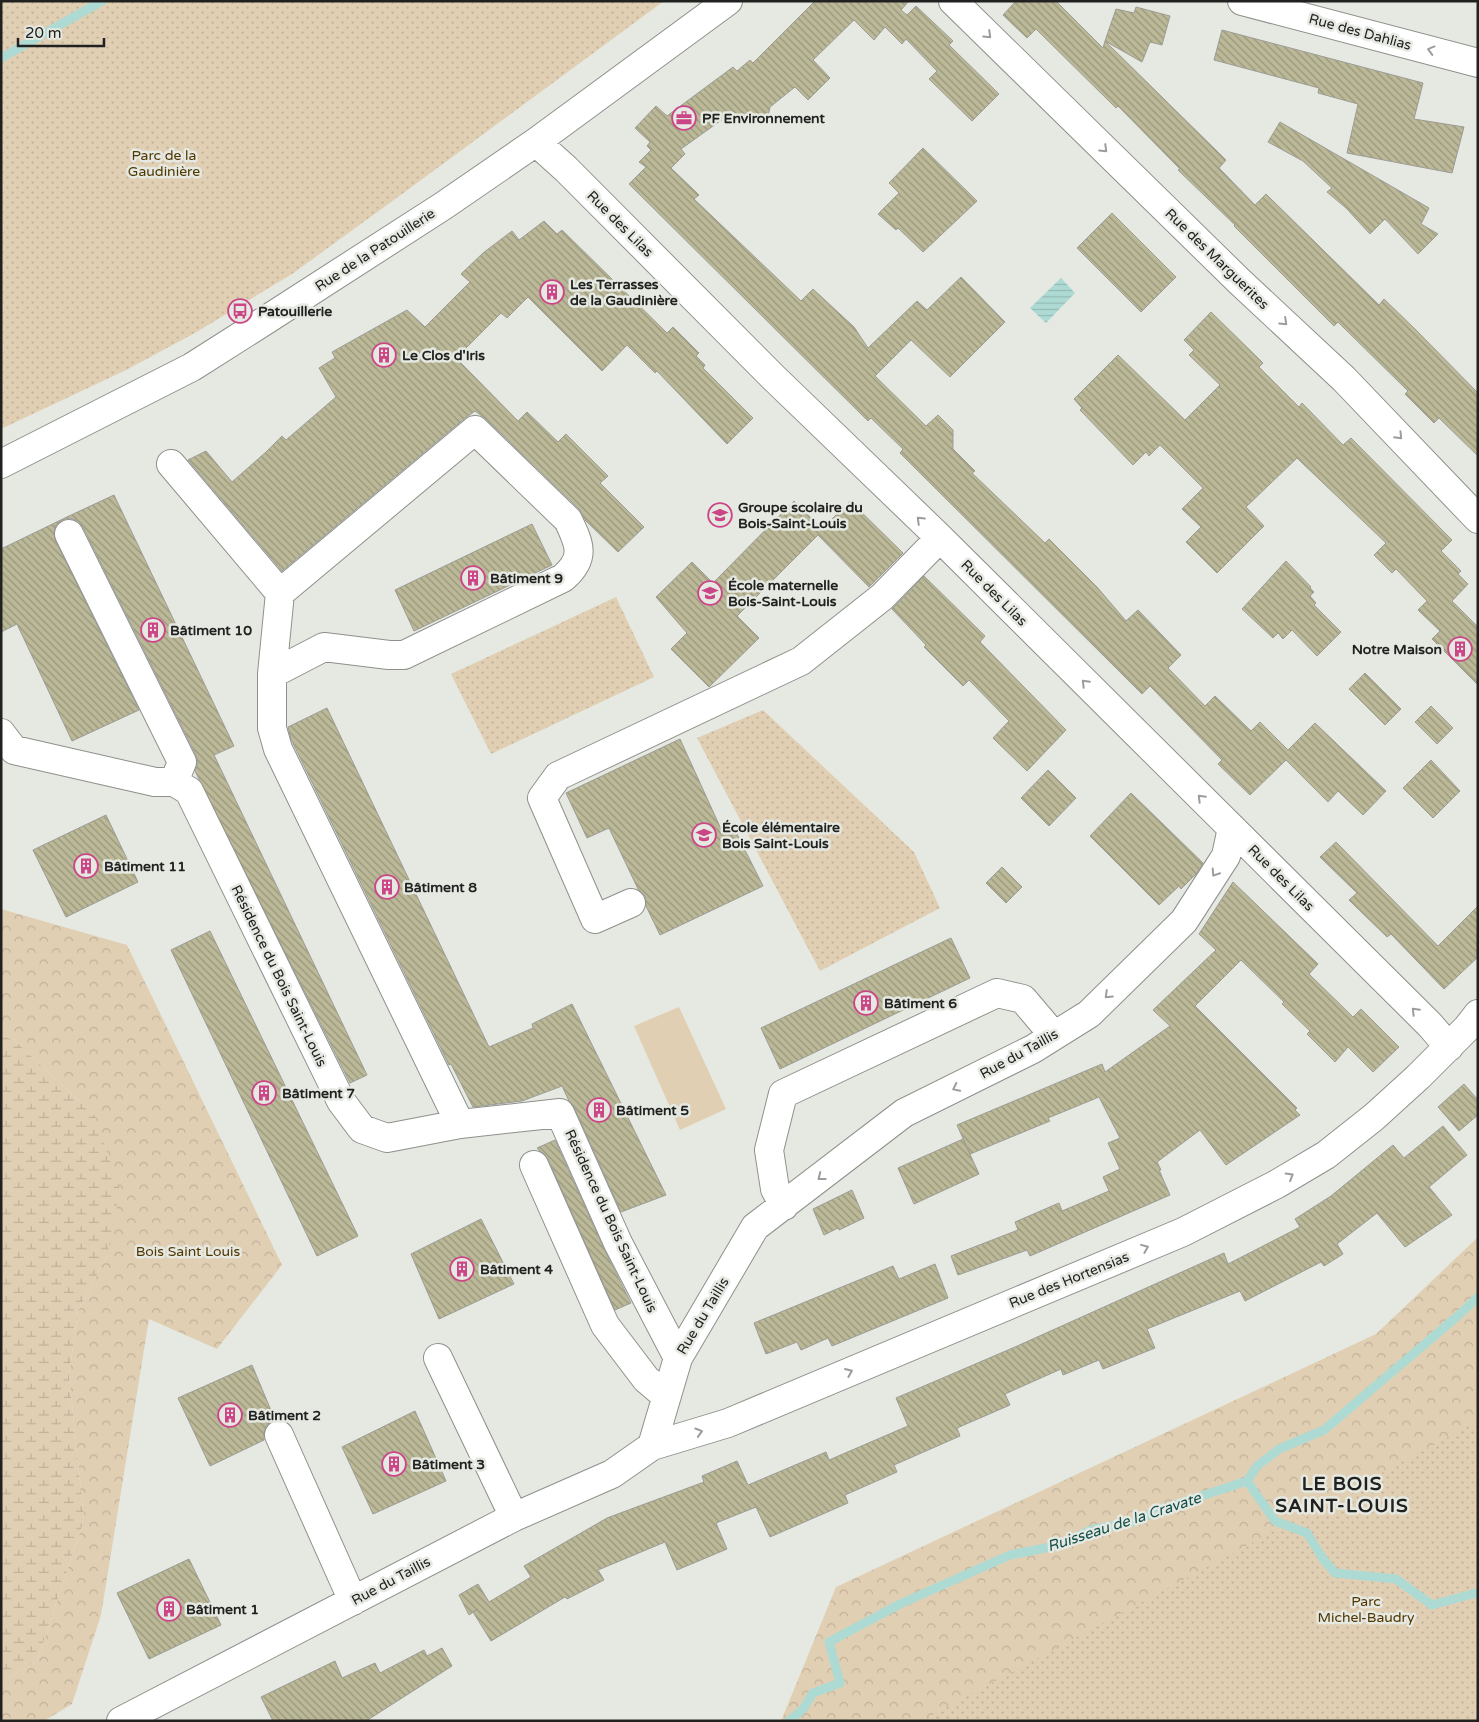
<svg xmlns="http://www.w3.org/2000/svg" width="1479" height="1722" viewBox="0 0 1479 1722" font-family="'Varela Round',sans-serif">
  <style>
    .green { fill: #e1cfb4 }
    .forest { fill: url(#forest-crowns) }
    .wetland { fill: url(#wetland-marsh) }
    .park { fill: url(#park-dots) }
    .water { fill: url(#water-rules) }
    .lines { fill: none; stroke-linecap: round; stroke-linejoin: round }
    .stream { stroke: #aedad4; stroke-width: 9 }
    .building { fill: url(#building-back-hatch); stroke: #9c9c95 }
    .minor-casing { stroke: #8e918b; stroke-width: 30 }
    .minor { stroke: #fff; stroke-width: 28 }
    .oneway { stroke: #9b9c9b }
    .labels { text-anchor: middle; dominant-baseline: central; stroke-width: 5; stroke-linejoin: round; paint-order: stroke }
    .street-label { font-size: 14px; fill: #212220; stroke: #e5e9e2 }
    .poi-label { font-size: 14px; font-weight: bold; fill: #212220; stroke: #e5e9e2; text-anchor: start }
    .park-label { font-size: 14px; fill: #523600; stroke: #e5e9e2 }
    .water-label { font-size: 15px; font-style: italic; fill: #114e49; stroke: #e5e9e2 }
    .district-label { font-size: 19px; font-weight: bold; letter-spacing: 1px; fill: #212220; stroke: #e5e9e2 }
  </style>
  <defs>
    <pattern id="forest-crowns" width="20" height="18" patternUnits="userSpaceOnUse" patternTransform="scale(1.25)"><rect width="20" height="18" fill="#e1cfb4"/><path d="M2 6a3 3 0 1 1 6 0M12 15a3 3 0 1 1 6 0" fill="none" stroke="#c1b19a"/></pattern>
    <pattern id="wetland-marsh" width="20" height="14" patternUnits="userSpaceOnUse" patternTransform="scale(1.25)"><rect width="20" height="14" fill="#e1cfb4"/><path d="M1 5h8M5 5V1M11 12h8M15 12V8" fill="none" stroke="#c1b19a"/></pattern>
    <pattern id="park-dots" width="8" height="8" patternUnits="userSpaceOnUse" patternTransform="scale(1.25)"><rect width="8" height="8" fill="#e1cfb4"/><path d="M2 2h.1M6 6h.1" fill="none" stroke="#c1b19a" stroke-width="1.8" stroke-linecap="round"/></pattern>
    <pattern id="water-rules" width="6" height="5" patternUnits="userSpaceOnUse" patternTransform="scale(1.25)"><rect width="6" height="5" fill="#aedad4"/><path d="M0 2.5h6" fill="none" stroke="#95bbb6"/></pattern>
    <pattern id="building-back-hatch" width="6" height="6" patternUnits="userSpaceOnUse" patternTransform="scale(1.25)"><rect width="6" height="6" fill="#bcb998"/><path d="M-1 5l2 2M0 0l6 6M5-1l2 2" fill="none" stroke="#98967c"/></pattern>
  </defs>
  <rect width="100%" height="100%" fill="#e5e9e2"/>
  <path class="green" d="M679,1007L726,1109L680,1130L634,1026Z"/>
  <path class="forest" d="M1,909L127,945L282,1265L217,1349L149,1319L101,1615L72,1704L44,1721H1V1683L37,1661L84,1520L69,1375L78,1311L107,1256L95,1116L14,1040L1,1035Z
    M1478,1237V1721H781L836,1587L1376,1334Z"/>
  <path class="wetland" d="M1,1035L14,1040L95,1116L120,1190L107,1256L78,1311L69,1375L84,1520L37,1661L1,1683Z"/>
  <path class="park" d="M1,1H664L398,197L292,274L195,333L126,370L1,429Z
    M616,597L654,677L491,754L451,674Z
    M763,710L914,852L940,908L820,971L697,738Z
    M1478,1421V1721H921Z"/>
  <path class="water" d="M1061,278L1075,293L1046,323L1030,308Z"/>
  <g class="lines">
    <path class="stream" d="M1,58L102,1
      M1247,1481L1275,1521L1307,1533L1323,1559L1335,1573L1396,1579L1432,1605L1476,1593L1478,1595
      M789,1721L803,1709L813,1693L840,1683L829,1642L900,1604L1010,1555L1055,1546L1094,1529L1133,1522L1162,1509L1247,1481L1257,1466L1279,1449L1324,1430L1460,1314L1478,1297"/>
  </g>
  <path class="building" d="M815,1H909L901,10L907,15L916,6L953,41L949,45L999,94L972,121L929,79L937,71L906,39L902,44L885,27L874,40L854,20L813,60L830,78L808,100L795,87L770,107L767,121L727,116L681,149L685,154L671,168L699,195L694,199L801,301L813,289L854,327L868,348L917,301L927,310L961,277L1005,322L950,377L911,340L875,376L926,426L938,415L953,430V449L975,471L972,473L1045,543L1049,539L1097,587L1126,621L1138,610L1181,655L1168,668L1205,706L1215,696L1251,731L1260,722L1288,750L1315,723L1386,791L1363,815L1338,791L1328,802L1286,760L1250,795L1218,764L1222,760L1150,686L1142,694L900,453L903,449L871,418L868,421L629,184L646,167L639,162L651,150L647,146L650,142L635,128L656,106L667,116L733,67L737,71L750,60L753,63Z
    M1016,1H1056L1103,48L1105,41L1226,160L1219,168L1255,205L1266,194L1379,305L1384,299L1415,329L1478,393V456L1439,418L1434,423L1405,394L1408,391L1338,322L1334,326L1234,226L1235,225L1178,170L1180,169L1118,106L1116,108L1036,29L1027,38L1003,15Z
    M1136,7L1170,16L1162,45L1150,42L1142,62L1105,41L1116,9L1134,13Z
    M1222,30L1423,83L1414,119L1464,127L1452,173L1347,153L1358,104L1318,93L1319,88L1214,60Z
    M1280,122L1429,208L1421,224L1438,234L1418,254L1385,219L1370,234L1346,208L1327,192L1332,188L1303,161L1268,142Z
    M923,148L977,201L923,252L898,228L896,230L878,214L899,193L889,183Z
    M1112,213L1176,277L1141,312L1077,248Z
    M544,221L557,234L562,230L667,333L673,327L699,353L696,356L705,365L703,368L753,418L727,444L657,371L655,373L627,345L602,371L528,297L507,318L501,313L456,358L518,421L527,412L558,442L566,434L608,476L600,483L644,527L618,552L586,521L579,509L486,419L475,411L465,418L282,571L188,460L206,451L232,482L266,452L282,436L286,440L336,397L319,368L335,358L332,352L407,310L425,327L470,282L461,274L483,253L512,231L519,240Z
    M1211,312L1263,363L1259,367L1299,407L1302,403L1343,445L1351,438L1452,540L1441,551L1461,571L1458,574L1468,584L1452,601L1478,627V685L1432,639L1440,631L1418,610L1427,601L1396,569L1392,573L1374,555L1386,543L1297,458L1246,507L1264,526L1217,573L1186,542L1201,527L1182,509L1203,488L1160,445L1149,456L1146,452L1133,465L1080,410L1082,408L1074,399L1118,355L1185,420L1220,385L1189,355L1194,350L1184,340Z
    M114,495L234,746L214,755L367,1075L350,1083L195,771L198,762L196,755L83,527L78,521L70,518L62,520L56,525L54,533L55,540L139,710L72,741L17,624L1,632V549L69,516Z
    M794,501L822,529L850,501L903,553L869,587L818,535L737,616L759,638L709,687L671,649L687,633L656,597L692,562L713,583Z
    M532,524L552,565L414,631L395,590Z
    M1286,561L1311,587L1310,588L1314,592L1310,596L1316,603L1314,605L1341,632L1317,656L1292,630L1283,639L1278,633L1273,638L1242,609Z
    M924,576L985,636L980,642L1066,730L1027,771L993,738L1009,721L969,680L963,686L924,647L926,645L892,609Z
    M1365,673L1401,709L1385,725L1349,689Z
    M1431,706L1453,728L1437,744L1415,722Z
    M327,708L489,1047L533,1028L532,1024L572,1004L666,1195L621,1212L574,1107L569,1101L562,1086L522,1101L473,1107L451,1064L449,1065L291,739L288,727Z
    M680,739L721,829L732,824L763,886L660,935L646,906L645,896L638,889L609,828L587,838L566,793Z
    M1431,760L1460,791L1433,818L1403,788Z
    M1048,770L1076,798L1049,826L1021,798Z
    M1131,793L1203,863L1197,873L1181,889L1179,886L1159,905L1090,836Z
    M106,815L138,882L66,917L33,850Z
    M1336,842L1438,946L1478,906V957L1444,989L1391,934L1387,937L1349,900L1357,893L1320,857Z
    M1002,867L1022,887L1006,903L986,883Z
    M1233,882L1318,964L1309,974L1353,1017L1361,1009L1399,1047L1373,1072L1348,1047L1335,1062L1307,1034L1310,1031L1282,1004L1284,1002L1241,960L1195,1006L1297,1108L1295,1110L1300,1115L1226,1165L1200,1130L1157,1162L1161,1170H1159L1170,1195L1030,1256L1027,1250L958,1275L951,1256L1018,1230L1015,1222L1059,1203L1062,1211L1109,1191L1103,1177L1120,1169L1108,1143L1120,1138L1099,1097L1048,1118L1050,1121L970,1154L957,1125L1102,1064L1105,1072L1170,1026L1153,1010L1216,950L1199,934Z
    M210,931L358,1236L317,1256L171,950Z
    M951,938L970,978L780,1069L761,1028Z
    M1464,1084L1478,1100V1115L1459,1131L1438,1107Z
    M1443,1126L1467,1155L1429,1187L1452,1215L1405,1247L1377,1213L1337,1244L1343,1254L1324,1266L1321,1262L1245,1301L1240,1291L1147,1329L1155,1348L1103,1369L1099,1360L1063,1375L1061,1369L1005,1394L1010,1405L957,1428L960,1436L894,1465L897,1472L845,1495L848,1503L770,1537L756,1507L716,1523L727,1549L677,1570L665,1542L598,1570L604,1580L567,1599L565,1597L491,1641L473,1612L478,1609L469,1615L459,1595L478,1584L489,1602L531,1577L524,1566L607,1518L704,1482L702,1476L737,1461L748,1485L826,1452L829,1460L908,1426L896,1398L1015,1347L1224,1253L1228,1264L1300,1227L1295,1219L1331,1196L1393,1145L1404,1158Z
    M963,1139L979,1174L914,1204L898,1168Z
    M555,1140L604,1249L631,1303L615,1310L548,1159L537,1148Z
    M852,1190L864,1218L839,1230L838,1228L824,1235L813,1209Z
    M481,1219L514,1284L439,1319L411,1254Z
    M935,1264L948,1298L832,1346L828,1338L801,1350L797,1342L766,1354L754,1323L893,1266L899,1279Z
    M252,1365L275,1420L266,1426L264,1433V1440L210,1466L178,1398Z
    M415,1411L446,1481L373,1514L342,1447Z
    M189,1559L221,1625L149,1659L117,1593Z
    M442,1648L452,1666L366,1721H273L261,1697L335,1661L342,1678L375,1663L380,1673L424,1650L427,1656Z"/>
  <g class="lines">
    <g class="minor-casing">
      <path id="minor" d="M953,1L1239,281L1344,379L1478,519
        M1242,1L1478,63
        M536,142L566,169L773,377L939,537L1430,1025L1449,1047
        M1,464L192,367L266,320L443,206L536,142L728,1
        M171,464L280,593
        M69,534L182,762L174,782
        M272,674L280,593L475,430L568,520C580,545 586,558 563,578L404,655H389L324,647L272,674V728L278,749L460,1124
        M1,733L14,750L155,782H174L189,791L341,1101L362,1129L387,1138L460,1124L560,1113L618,1243L678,1358
        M631,903L595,919L542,798L558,776L801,661L882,597L939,539
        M534,1165L605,1325L646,1379L666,1396
        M784,1206L775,1189L769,1150L783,1094L997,993L1023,999L1045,1025L1052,1037
        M438,1358L514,1517
        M279,1435L353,1601
        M652,1446L678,1358L755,1227L904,1113L1033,1049L1089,1014L1184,921L1226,856L1232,828
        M121,1721L514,1517L612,1474L652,1446L728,1423L1183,1232L1277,1184L1326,1155L1374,1117L1418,1077L1467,1028L1478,1014"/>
    </g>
    <use href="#minor" class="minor"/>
  </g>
  <defs><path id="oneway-chevron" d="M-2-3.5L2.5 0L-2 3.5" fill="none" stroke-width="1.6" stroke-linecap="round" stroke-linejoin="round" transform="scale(1.25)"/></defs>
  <g class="oneway">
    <use href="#oneway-chevron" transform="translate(988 35) rotate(44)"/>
    <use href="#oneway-chevron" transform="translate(1431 50) rotate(-165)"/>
    <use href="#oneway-chevron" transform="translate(1104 149) rotate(44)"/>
    <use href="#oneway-chevron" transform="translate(1284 322) rotate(43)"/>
    <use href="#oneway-chevron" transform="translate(1399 436) rotate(46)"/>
    <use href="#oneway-chevron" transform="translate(920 520) rotate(-136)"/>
    <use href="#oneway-chevron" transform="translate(1085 683) rotate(-135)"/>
    <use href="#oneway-chevron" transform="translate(1201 798) rotate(-135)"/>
    <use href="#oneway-chevron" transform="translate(1215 873) rotate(123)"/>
    <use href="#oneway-chevron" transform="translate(1108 995) rotate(136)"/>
    <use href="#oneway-chevron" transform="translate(1415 1011) rotate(-135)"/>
    <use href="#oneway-chevron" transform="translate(956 1088) rotate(154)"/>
    <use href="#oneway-chevron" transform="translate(1290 1176) rotate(-31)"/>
    <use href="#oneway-chevron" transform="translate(821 1177) rotate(142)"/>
    <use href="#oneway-chevron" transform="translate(1145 1248) rotate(-22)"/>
    <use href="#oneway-chevron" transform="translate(849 1372) rotate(-23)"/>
    <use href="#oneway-chevron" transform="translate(699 1432) rotate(-17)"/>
  </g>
  <defs>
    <g id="office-ring" transform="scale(1.25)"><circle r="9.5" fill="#e5e9e2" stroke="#cc4687" stroke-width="1.5"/><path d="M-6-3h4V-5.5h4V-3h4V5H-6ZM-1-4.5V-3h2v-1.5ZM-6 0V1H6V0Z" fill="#cc4687"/></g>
    <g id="building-ring" transform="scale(1.25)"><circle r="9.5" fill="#e5e9e2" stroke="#cc4687" stroke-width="1.5"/><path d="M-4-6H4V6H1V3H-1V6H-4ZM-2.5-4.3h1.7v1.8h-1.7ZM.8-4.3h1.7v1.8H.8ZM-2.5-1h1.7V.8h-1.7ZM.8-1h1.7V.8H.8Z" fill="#cc4687"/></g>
    <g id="bus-ring" transform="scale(1.25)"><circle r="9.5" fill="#e5e9e2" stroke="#cc4687" stroke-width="1.5"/><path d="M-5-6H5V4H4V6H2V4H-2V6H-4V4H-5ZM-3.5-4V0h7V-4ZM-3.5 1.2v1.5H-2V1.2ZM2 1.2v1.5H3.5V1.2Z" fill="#cc4687"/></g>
    <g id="school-ring" transform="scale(1.25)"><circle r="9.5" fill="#e5e9e2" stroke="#cc4687" stroke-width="1.5"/><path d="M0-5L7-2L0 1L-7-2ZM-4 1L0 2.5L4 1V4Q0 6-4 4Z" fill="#cc4687"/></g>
  </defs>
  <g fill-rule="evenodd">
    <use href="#office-ring" x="684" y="118"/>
    <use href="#building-ring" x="552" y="292"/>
    <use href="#bus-ring" x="240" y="311"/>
    <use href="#building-ring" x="384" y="355"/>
    <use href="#school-ring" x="720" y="515"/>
    <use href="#building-ring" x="473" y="578"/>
    <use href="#school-ring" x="710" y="593"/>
    <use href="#building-ring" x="153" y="630"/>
    <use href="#building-ring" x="1460" y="649"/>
    <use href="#school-ring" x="704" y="835"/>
    <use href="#building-ring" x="86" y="866"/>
    <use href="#building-ring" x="387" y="887"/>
    <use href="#building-ring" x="866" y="1003"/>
    <use href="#building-ring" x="264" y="1093"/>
    <use href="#building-ring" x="599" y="1110"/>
    <use href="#building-ring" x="462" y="1269"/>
    <use href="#building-ring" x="230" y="1415"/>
    <use href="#building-ring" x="394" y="1464"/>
    <use href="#building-ring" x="169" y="1609"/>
  </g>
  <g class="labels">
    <g class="street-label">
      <text transform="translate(1360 32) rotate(15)">Rue des Dahlias</text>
      <text transform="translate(620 224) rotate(45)">Rue des Lilas</text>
      <text transform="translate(375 250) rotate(-33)">Rue de la Patouillerie</text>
      <text transform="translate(1217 259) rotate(44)">Rue des Marguerites</text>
      <text transform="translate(994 593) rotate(45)">Rue des Lilas</text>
      <text transform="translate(1281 878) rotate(45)">Rue des Lilas</text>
      <text transform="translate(279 976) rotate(64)">Résidence du Bois Saint-Louis</text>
      <text transform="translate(1019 1054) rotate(-29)">Rue du Taillis</text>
      <text transform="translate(611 1221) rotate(65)">Résidence du Bois Saint-Louis</text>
      <text transform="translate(1069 1280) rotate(-22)">Rue des Hortensias</text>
      <text transform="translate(703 1316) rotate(-59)">Rue du Taillis</text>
      <text transform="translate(391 1581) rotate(-28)">Rue du Taillis</text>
    </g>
    <g class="poi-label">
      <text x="702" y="118">PF Environnement</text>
      <text x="570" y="284">Les Terrasses<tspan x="570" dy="16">de la Gaudinière</tspan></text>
      <text x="258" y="311">Patouillerie</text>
      <text x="402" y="355">Le Clos d'Iris</text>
      <text x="738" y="507">Groupe scolaire du<tspan x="738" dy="16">Bois-Saint-Louis</tspan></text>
      <text x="490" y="578">Bâtiment 9</text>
      <text x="728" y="585">École maternelle<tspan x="728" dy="16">Bois-Saint-Louis</tspan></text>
      <text x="170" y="630">Bâtiment 10</text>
      <text x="1442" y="649" text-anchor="end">Notre Maison</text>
      <text x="722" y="827">École élémentaire<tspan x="722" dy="16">Bois Saint-Louis</tspan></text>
      <text x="104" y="866">Bâtiment 11</text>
      <text x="404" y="887">Bâtiment 8</text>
      <text x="884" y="1003">Bâtiment 6</text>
      <text x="282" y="1093">Bâtiment 7</text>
      <text x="616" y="1110">Bâtiment 5</text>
      <text x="480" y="1269">Bâtiment 4</text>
      <text x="248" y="1415">Bâtiment 2</text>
      <text x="412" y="1464">Bâtiment 3</text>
      <text x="186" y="1609">Bâtiment 1</text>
    </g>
    <g class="park-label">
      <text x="164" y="155">Parc de la<tspan x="164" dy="16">Gaudinière</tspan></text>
      <text x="188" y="1251">Bois Saint Louis</text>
      <text x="1366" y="1601">Parc<tspan x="1366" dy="16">Michel-Baudry</tspan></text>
    </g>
    <g class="water-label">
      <text transform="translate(1124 1522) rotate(-18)">Ruisseau de la Cravate</text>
    </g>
    <g class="district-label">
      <text x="1342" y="1484">LE BOIS<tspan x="1342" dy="22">SAINT-LOUIS</tspan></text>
    </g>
  </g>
  <rect width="1479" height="1722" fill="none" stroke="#212220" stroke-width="5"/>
  <path d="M18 38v8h86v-8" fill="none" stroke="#212220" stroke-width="2.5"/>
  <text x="25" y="38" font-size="15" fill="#212220" stroke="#e5e9e2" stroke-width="4" paint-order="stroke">20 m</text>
</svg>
